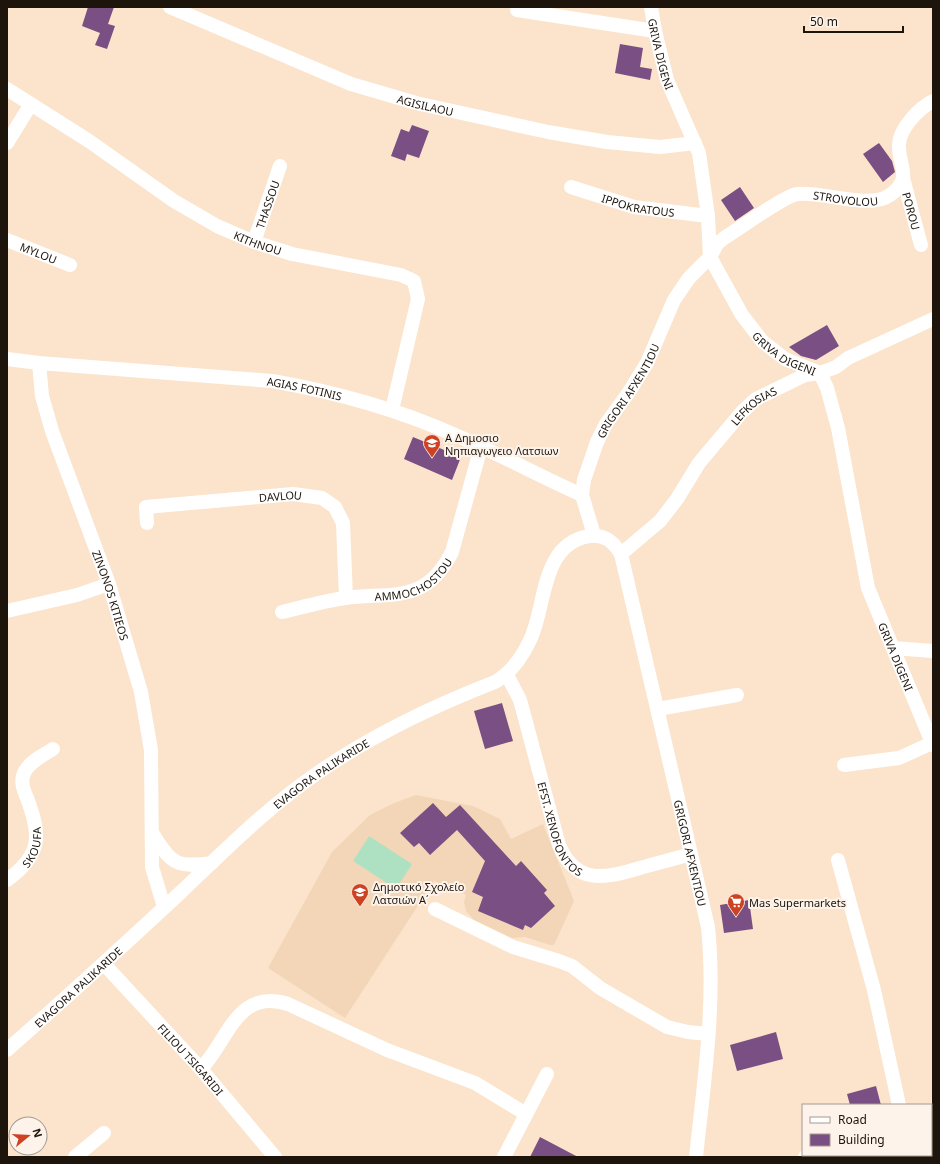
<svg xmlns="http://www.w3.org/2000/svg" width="940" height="1164" viewBox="0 0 940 1164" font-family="'Noto Sans',sans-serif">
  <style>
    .built { fill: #f3d6b7 }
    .green { fill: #aee1c2 }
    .building { fill: #7a4f84 }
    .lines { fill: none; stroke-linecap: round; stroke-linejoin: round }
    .street { stroke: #fff; stroke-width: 14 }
    .labels { text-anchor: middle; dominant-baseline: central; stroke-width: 4; stroke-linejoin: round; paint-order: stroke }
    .street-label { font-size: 11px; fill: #1d150c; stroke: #fdf3ea }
    .poi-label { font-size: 11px; fill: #1d150c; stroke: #fdf3ea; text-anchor: start }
  </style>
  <rect width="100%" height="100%" fill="#fbe4cb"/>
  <path class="built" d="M416,795L473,806L500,819L511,839L543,824L574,901L554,945H550L525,937L512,938L474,920L466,911L464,902L466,895L434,881L345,1018L268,968L332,852L370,815L394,803Z"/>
  <path class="green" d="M369,836L412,864L396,889L353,861Z"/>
  <path class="building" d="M88,7H114L108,24L115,26L107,49L95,45L100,33L82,26Z
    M620,44L643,48L640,67L652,69L650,80L615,73Z
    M412,125L429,131L419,158L407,154L405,161L391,156L401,129L409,132Z
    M879,143L892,161L895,172L883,182L863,154Z
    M740,187L754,208L735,221L721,200Z
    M827,325L839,346L816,360L801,356L789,347Z
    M413,437L461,457L452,480L404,459Z
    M502,703L513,741L485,749L474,711Z
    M433,803L446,817L460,805L516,866L521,861L547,890L544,893L555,906L531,928L525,925L523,930L478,911L483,897L472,892L485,861L457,830L430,855L419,843L414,847L400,833Z
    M749,900L753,929L724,933L720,905Z
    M776,1032L783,1059L737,1071L730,1045Z
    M876,1086L881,1105H850L847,1094Z
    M540,1137L578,1157H530Z"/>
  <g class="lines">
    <g class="street">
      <path id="s1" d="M170,7L351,84L416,103L548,132L607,142L660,147L695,143"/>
      <path id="s2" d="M651,7L655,31L667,80L699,153L708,216L710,257L742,315L762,341L785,359L820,373L827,388L838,428L868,588L933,745"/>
      <path d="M517,10L655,31"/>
      <path id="s3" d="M7,89L89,141L174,201L217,226L254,242L292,254L401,275L414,281L418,299L392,410"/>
      <path d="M7,143L31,104"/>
      <path id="s4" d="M903,178L921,245"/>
      <path id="s5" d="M571,187L634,207L708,216"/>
      <path id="s6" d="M7,240L70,265"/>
      <path id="s7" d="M254,242L280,166"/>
      <path id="s8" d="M7,359L39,363L272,381C335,392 397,409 455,435C498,453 539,476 582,495"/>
      <path id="s9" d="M39,363L42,396L52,431L109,584L141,692L151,750L152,867L164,907"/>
      <path id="s10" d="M147,523L146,507L293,494L322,498L335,507L343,523L346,598"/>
      <path id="s11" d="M594,535L582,495L584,480L597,442L606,424L629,392L647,363L674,300L689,278L710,257L717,244L724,238C739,229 784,196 797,194C823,191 869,210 890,195C914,178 898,165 899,145C899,129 919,108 933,101"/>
      <path id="s12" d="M621,554L660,521L677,499L699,463L742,412L756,399L805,375L820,373L836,367L848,358L933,319"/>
      <path d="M7,611L77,595L109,584"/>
      <path id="s13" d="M282,612C303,607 324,601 345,598C394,592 426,604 452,552L481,447"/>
      <path d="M893,648L933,651"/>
      <path id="s14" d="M507,675L520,700L559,845C576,886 606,878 640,868C657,863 674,859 691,854"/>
      <path d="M658,709L737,695"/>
      <path d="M844,765L899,758L932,743"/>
      <path d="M153,834C171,864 177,868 212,863"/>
      <path d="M838,860L874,990L899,1105"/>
      <path id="s15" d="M7,880C42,855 41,835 27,798C23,789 20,780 25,771C31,761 43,755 53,749"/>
      <path d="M435,909L513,947L559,961L572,966L600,988L667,1027L688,1032L708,1034"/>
      <path id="s16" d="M104,964L201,1069L275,1157"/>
      <path id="s17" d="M7,1050C66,998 124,945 181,892C225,850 269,806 319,772C374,734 433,706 495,682C512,672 523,656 531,638C546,605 541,544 589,536C604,534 613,541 621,554L708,927C716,1004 704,1081 696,1157"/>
      <path d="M201,1069C229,1039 237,988 288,1004L387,1050L475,1083L526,1114"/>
      <path d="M931,1116H933"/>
      <path d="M75,1157L104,1133"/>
      <path d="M504,1157L547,1074"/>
      <path d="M805,1157L810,1155"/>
    </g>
  </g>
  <defs>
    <g id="school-pin" transform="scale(0.9)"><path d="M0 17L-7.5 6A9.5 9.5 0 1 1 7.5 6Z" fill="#cc4223" stroke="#fdf3ea"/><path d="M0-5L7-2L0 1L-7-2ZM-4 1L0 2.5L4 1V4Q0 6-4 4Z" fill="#fff"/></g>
    <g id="supermarket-pin" transform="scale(0.9)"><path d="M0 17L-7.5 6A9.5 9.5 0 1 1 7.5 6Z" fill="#cc4223" stroke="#fdf3ea"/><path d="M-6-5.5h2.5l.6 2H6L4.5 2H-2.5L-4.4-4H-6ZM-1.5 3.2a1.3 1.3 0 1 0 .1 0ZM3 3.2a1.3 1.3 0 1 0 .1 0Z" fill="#fff"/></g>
  </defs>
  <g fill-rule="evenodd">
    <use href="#school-pin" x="432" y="443"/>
    <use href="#school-pin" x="360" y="892"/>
    <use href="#supermarket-pin" x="736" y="902"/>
  </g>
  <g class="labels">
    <g class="street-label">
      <text stroke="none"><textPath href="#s2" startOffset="48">GRIVA DIGENI</textPath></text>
      <text stroke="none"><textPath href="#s1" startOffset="274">AGISILAOU</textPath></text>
      <text stroke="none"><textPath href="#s11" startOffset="474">STROVOLOU</textPath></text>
      <text stroke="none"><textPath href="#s7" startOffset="40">THASSOU</textPath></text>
      <text stroke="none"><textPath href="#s5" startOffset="70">IPPOKRATOUS</textPath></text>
      <text stroke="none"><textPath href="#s4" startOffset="34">POROU</textPath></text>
      <text stroke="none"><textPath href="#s3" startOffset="295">KITHNOU</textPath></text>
      <text stroke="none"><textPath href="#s6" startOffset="34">MYLOU</textPath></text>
      <text stroke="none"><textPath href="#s2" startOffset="384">GRIVA DIGENI</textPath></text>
      <text stroke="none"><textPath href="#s8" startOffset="299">AGIAS FOTINIS</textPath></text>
      <text stroke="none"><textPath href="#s11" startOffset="157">GRIGORI AFXENTIOU</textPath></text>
      <text stroke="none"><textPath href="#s12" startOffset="201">LEFKOSIAS</textPath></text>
      <text stroke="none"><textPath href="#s10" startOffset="151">DAVLOU</textPath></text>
      <text stroke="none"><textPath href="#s13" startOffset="138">AMMOCHOSTOU</textPath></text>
      <text stroke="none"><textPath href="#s9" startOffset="244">ZINONOS KITIEOS</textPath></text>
      <text stroke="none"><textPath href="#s2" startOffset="720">GRIVA DIGENI</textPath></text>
      <text stroke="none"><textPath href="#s17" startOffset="419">EVAGORA PALIKARIDE</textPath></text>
      <text stroke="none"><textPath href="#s14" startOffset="164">EFST. XENOFONTOS</textPath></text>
      <text stroke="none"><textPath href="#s15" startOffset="43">SKOUFA</textPath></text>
      <text stroke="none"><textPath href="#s17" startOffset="1145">GRIGORI AFXENTIOU</textPath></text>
      <text stroke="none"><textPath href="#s17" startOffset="95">EVAGORA PALIKARIDE</textPath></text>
      <text stroke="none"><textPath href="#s16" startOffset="129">FILIOU TSIGARIDI</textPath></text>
    </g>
    <g class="poi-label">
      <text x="445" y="437">Α Δημοσιο<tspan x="445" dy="13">Νηπιαγωγειο Λατσιων</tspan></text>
      <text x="373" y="886">Δημοτικό Σχολείο<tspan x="373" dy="13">Λατσιών Α΄</tspan></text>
      <text x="749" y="902">Mas Supermarkets</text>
    </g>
  </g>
  <rect width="940" height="1164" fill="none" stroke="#1d150c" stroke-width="16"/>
  <rect x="802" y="1104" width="130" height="52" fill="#fdf3ea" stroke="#a39a91"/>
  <rect x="810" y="1117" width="20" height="6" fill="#ffffff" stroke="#a39a91"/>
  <text x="838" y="1124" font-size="12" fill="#1d150c">Road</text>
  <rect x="810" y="1134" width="20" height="12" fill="#7a4f84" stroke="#a39a91"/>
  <text x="838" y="1144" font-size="12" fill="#1d150c">Building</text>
  <g transform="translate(28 1136) rotate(72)"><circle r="19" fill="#fdf3ea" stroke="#a39a91"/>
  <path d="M0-3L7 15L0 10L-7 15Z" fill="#cc4223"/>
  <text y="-6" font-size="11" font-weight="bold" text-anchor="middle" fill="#1d150c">N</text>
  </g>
  <path d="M804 26v6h99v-6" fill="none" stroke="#1d150c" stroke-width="2"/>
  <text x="810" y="26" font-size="12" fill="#1d150c" stroke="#fdf3ea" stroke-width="3" paint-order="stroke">50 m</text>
</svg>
